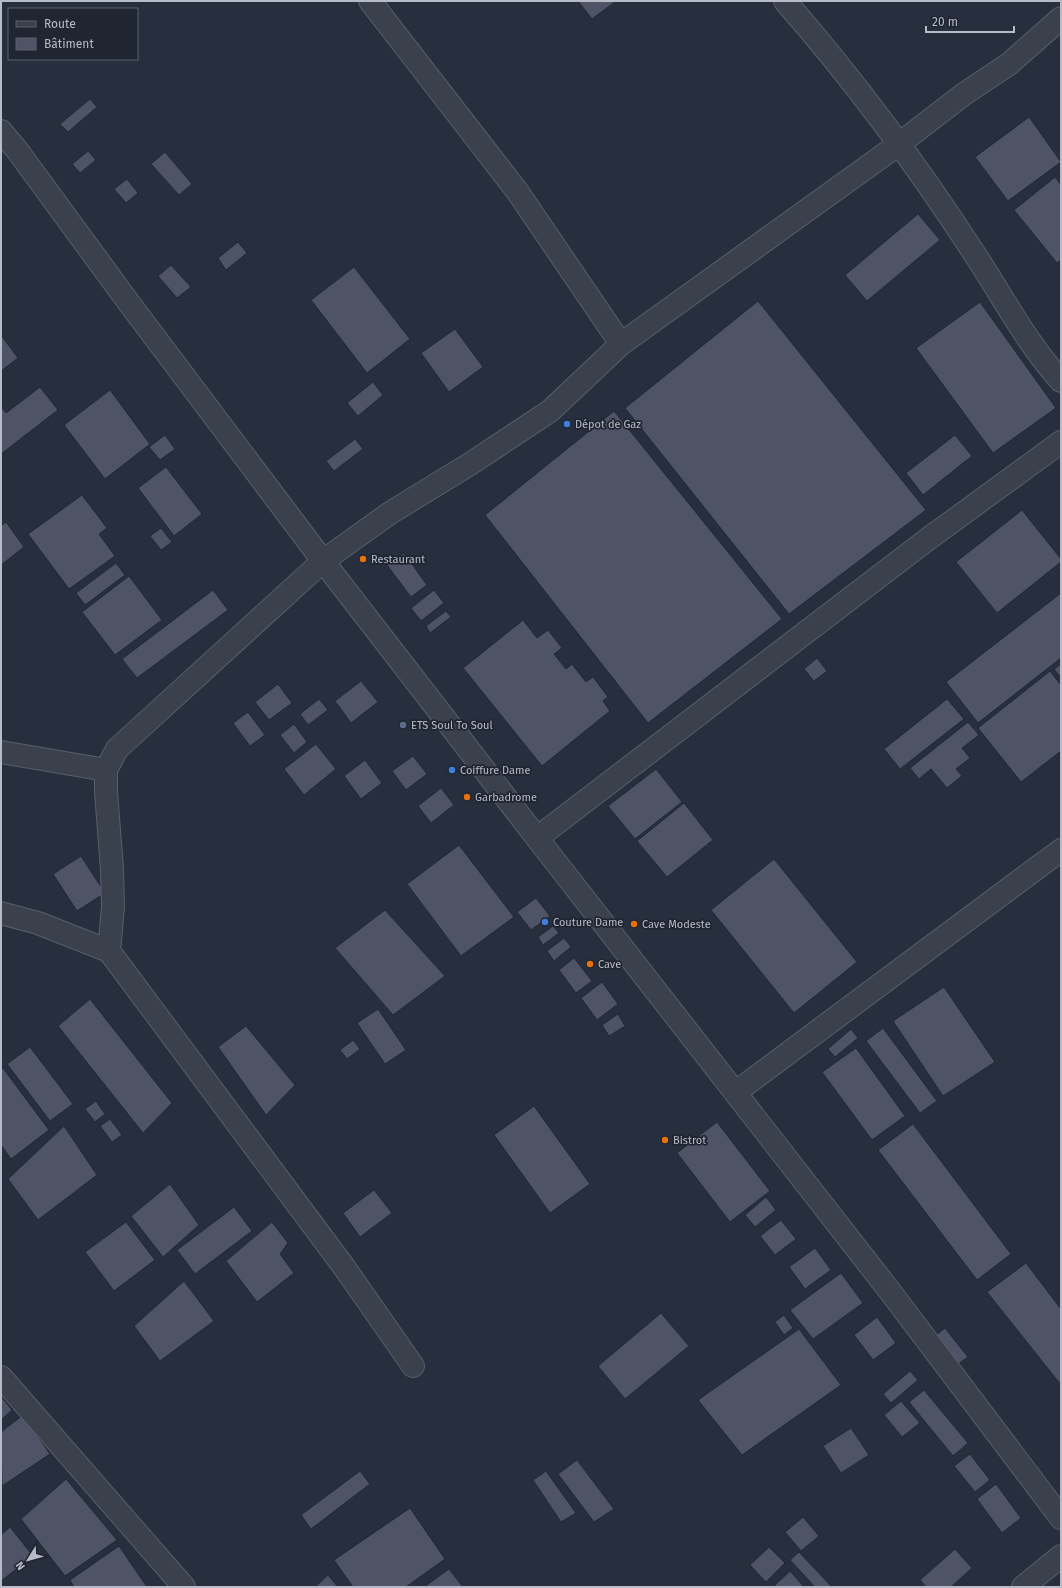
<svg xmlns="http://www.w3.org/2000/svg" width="1062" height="1588" viewBox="0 0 1062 1588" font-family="'Fira Sans',sans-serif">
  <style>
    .building { fill: #4e5465; stroke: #222734 }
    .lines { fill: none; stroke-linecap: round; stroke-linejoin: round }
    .minor-casing { stroke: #595e6b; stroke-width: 24 }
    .minor { stroke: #3b404d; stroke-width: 22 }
    .shop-dot { fill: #3f7fe0; stroke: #202532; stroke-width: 1.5 }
    .food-dot { fill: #e8710a; stroke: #202532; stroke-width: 1.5 }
    .service-dot { fill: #5c6f8a; stroke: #202532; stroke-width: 1.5 }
    .labels { text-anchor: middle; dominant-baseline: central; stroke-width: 3.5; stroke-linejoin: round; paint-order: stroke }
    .poi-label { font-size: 11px; fill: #b7bbc8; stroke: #202532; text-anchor: start }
  </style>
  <rect width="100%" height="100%" fill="#272e3d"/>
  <path class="building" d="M578,1H616L592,19Z
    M90,99L97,107L68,132L60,124Z
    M1029,117L1061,162L1008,201L975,157Z
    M88,151L96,160L80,173L72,164Z
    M165,152L192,184L179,195L151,164Z
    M1055,177L1061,185V260L1057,263L1014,210Z
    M127,179L138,193L126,203L114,189Z
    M918,214L940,240L867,301L845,275Z
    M238,242L247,253L226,270L218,258Z
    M171,265L191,287L177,298L158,276Z
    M354,267L410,339L367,373L311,300Z
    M758,301L926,510L789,614L625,408Z
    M980,302L1056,408L993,453L916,348Z
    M455,329L483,367L449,392L421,353Z
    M1,335L18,358L1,371Z
    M373,382L383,395L358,416L347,403Z
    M40,387L58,410L1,454V407L6,413Z
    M110,390L150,444L105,479L64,425Z
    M614,411L782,619L648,723L485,515Z
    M165,435L175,449L160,460L149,447Z
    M955,435L972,456L923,495L906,473Z
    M355,439L363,449L334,471L326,461Z
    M166,467L202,514L174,536L138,488Z
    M82,495L107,528L99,534L115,556L69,589L28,534Z
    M1022,510L1061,559V562L997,613L956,562Z
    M6,522L24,547L1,565V526Z
    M161,528L172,542L161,550L150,536Z
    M404,553L427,585L411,597L387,565Z
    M116,563L125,575L85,605L76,593Z
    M129,576L162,620L115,655L82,612Z
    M213,590L228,610L137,678L122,659Z
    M434,590L444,603L421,621L411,608Z
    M1061,593V658L978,723L946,682Z
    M446,611L451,617L430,633L426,626Z
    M523,620L537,638L548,630L562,648L554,654L566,669L572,664L586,682L593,677L608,697L603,701L610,711L542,766L463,668Z
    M817,658L827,671L814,681L804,669Z
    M1061,664V678L1054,669Z
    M1050,671L1061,685V751L1021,782L978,728Z
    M361,681L378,702L351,723L335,701Z
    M278,684L292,703L269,720L255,702Z
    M319,699L328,710L308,725L300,714Z
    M947,699L964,719L900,769L884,749Z
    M248,712L265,735L250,746L233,723Z
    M968,722L979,735L962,748L970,758L956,769L962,776L947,788L931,769L919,779L910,768Z
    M294,724L307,742L294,753L280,735Z
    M316,744L336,769L304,795L284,769Z
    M413,756L427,774L406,790L392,771Z
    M365,760L382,783L361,799L344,776Z
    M656,769L682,802L635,839L608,806Z
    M441,788L454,805L431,823L418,806Z
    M684,803L713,840L667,877L637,841Z
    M459,845L514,917L461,956L407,884Z
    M81,856L105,893L77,911L53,874Z
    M774,859L857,962L794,1013L711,910Z
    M536,898L550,916L531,930L517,912Z
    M385,910L445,976L393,1015L335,948Z
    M553,926L559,933L543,945L538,937Z
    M564,938L571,947L554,961L547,951Z
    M574,958L592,981L576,993L559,970Z
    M602,982L618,1004L597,1020L581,998Z
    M944,987L995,1062L943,1096L893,1021Z
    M90,999L172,1103L143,1133L58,1026Z
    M378,1009L406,1050L385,1064L357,1023Z
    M618,1014L625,1026L609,1036L602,1025Z
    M246,1026L295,1085L266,1115L218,1047Z
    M883,1028L937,1101L920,1113L866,1041Z
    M851,1029L858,1038L835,1057L828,1049Z
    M353,1040L360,1049L347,1059L340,1050Z
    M30,1047L73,1104L50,1121L7,1064Z
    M856,1048L905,1116L872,1140L822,1072Z
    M3,1068L49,1130L11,1159L1,1145V1069Z
    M96,1101L105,1114L95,1122L85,1109Z
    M534,1106L590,1184L550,1213L494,1135Z
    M110,1119L122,1135L112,1142L100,1126Z
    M717,1122L770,1191L730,1222L677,1153Z
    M913,1124L1011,1254L977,1280L878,1150Z
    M64,1126L97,1175L38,1220L8,1179Z
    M170,1184L199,1225L163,1257L131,1216Z
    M374,1190L392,1213L360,1237L343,1213Z
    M766,1197L776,1210L755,1227L745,1215Z
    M234,1207L252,1231L195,1274L177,1250Z
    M781,1220L796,1239L775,1255L760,1236Z
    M126,1222L155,1260L114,1291L85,1252Z
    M272,1222L288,1243L280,1254L294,1273L257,1302L226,1261Z
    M815,1248L831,1270L805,1289L789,1267Z
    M1026,1263L1061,1309V1385L987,1292Z
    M841,1273L863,1303L813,1339L790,1310Z
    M184,1281L214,1321L160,1361L134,1326Z
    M661,1313L689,1346L625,1399L598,1366Z
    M784,1315L793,1328L784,1335L775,1322Z
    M877,1317L896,1343L873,1360L854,1335Z
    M945,1328L968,1357L958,1364L936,1335Z
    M799,1329L841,1385L742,1455L698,1400Z
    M910,1371L918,1380L891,1403L883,1394Z
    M924,1390L968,1443L953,1456L909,1402Z
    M1,1396L12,1410L1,1420Z
    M901,1401L920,1423L902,1437L884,1415Z
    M23,1415L50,1454L2,1486L1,1432Z
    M851,1428L869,1455L841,1473L823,1446Z
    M970,1454L990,1480L975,1492L954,1466Z
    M577,1460L614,1509L594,1522L558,1474Z
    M360,1471L370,1484L311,1529L301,1515Z
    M546,1471L576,1513L561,1522L533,1480Z
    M66,1479L117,1540L65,1576L21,1519Z
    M996,1484L1021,1518L1002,1533L977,1499Z
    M410,1508L445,1559L406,1587H353L334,1560Z
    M803,1517L819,1536L801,1551L785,1532Z
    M10,1527L33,1556L1,1581V1535Z
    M119,1546L147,1587H74L70,1580Z
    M769,1547L785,1563L766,1582L750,1565Z
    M955,1549L972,1568L951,1587H926L920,1580Z
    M799,1552L832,1587H815L790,1560Z
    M449,1569L463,1587H424Z
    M790,1571L804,1587H773Z
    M328,1575L338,1587H315Z"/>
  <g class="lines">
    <g class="minor-casing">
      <path id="minor" d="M370,1L517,191L621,344
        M785,1C854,80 917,165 974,253C1003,297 1026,342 1061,381
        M1,131L17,150L129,303L323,561L537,838L892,1294L1061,1518
        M1,752L106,770
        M537,838L928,539L1061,442
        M1,913L38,923L109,951L344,1267L413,1366
        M109,951L113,907L112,869L106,792V770L117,749L323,561L390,513L470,464L550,411L621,344L899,144L964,94L1009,64L1061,18
        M736,1092L1061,850
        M1,1377L184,1587
        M1023,1587L1061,1556"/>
    </g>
    <use href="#minor" class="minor"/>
  </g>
  <g class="shop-dot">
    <circle cx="567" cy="424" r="4"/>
    <circle cx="452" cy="770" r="4"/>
    <circle cx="545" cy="922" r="4"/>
  </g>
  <g class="food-dot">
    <circle cx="363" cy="559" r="4"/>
    <circle cx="467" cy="797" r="4"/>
    <circle cx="634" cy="924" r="4"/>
    <circle cx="590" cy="964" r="4"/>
    <circle cx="665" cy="1140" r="4"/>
  </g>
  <circle class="service-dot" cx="403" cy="725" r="4"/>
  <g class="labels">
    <g class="poi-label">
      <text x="575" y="424">Dépot de Gaz</text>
      <text x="371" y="559">Restaurant</text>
      <text x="411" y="725">ETS Soul To Soul</text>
      <text x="460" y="770">Coiffure Dame</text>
      <text x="475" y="797">Garbadrome</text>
      <text x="553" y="922">Couture Dame</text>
      <text x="642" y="924">Cave Modeste</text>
      <text x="598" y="964">Cave</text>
      <text x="673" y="1140">Bistrot</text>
    </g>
  </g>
  <rect width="1062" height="1588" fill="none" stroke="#b7bbc8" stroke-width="4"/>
  <rect x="8" y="8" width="130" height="52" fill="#202532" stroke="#5c616e"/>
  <rect x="16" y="21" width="20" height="6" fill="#3b404d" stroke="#5c616e"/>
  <text x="44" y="28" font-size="12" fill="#b7bbc8">Route</text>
  <rect x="16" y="38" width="20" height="12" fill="#4e5465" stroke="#5c616e"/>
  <text x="44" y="48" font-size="12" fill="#b7bbc8">Bâtiment</text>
  <g transform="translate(28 1560) rotate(233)" stroke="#202532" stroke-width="3" paint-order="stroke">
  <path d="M0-3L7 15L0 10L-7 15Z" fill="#b7bbc8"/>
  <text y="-6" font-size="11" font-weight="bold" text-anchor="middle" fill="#b7bbc8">N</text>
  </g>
  <path d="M926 26v6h88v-6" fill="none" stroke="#b7bbc8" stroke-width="2"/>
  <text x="932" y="26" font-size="12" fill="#b7bbc8" stroke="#202532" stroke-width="3" paint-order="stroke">20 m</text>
</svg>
